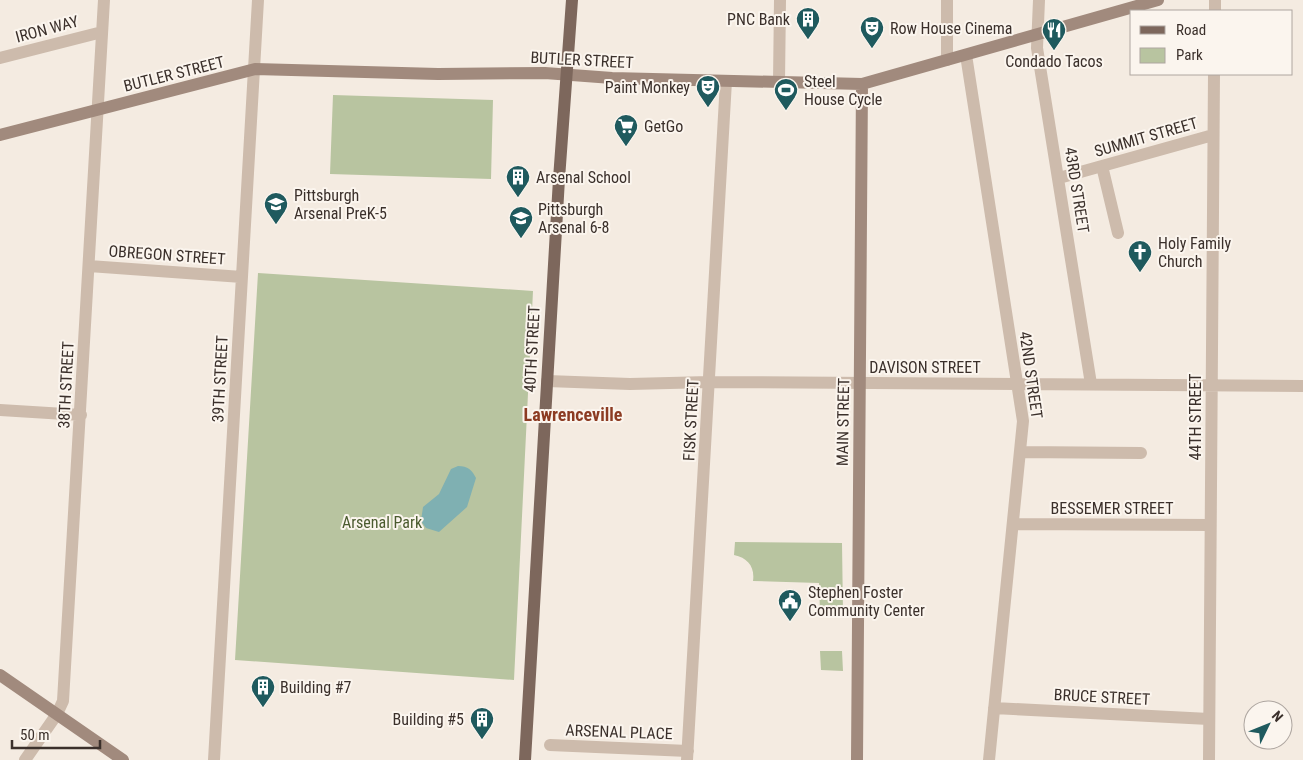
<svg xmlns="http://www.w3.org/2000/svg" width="1303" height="760" viewBox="0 0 1303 760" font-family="'Roboto Condensed',sans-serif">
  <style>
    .green { fill: #b8c4a0 }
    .water { fill: #7fb0b2 }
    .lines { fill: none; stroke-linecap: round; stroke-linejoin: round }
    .street { stroke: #cdbbac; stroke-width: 12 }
    .secondary { stroke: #a18a7d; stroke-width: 12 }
    .primary { stroke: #7d675c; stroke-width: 12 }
    .labels { text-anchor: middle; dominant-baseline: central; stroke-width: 4; stroke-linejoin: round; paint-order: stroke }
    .poi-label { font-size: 16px; fill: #3b302b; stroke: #fbf5ee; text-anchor: start }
    .street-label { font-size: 16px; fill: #3b302b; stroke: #fbf5ee }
    .park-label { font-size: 16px; fill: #4a5a2e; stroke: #fbf5ee }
    .neighbourhood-label { font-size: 18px; font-weight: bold; fill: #8c3b22; stroke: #fbf5ee }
  </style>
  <rect width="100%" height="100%" fill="#f4ebe1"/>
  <path class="green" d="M333,95L493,100L491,179L330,174Z
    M258,273L533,291L514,680L235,660Z
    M735,542L842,543L843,613L820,612L819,583L753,581C755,567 748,558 734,555Z
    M820,651H842L843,671L821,670Z"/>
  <path class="water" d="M458,466C468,466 472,470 476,478L467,507L439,532L426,528L421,521L423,507L439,494L451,469Z"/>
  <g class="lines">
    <path class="street" d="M1039,0L1037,48L1091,384
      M1215,11V0
      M966,55L1023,421L989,760
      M0,58L102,32
      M947,60V0
      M779,82L780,0
      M1102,166L1118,233
      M1059,178L1213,135
      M89,266L242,277
      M547,381L630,384L709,382L1303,386
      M0,410L81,415
      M1020,452L1141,453
      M1014,524L1210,525
      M994,708L1209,719
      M550,745L688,751
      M25,760L57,714L63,701L104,0
      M214,760L258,0
      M687,760L726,81
      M1209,760L1214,74"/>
    <path class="secondary" d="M0,135L255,69L438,74L545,73L612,78L862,84L1158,0
      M0,675L123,760
      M857,760L862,84"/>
    <path class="primary" d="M525,760L559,179L572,0"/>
  </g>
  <defs>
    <g id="building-pin" transform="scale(1.25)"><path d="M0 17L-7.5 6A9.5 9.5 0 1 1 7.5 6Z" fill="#1f5a5e" stroke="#fbf5ee"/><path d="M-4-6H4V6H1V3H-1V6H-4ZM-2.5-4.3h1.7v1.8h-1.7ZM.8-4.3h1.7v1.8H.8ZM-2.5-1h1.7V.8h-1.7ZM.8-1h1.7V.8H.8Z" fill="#fff"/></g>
    <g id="theatre-pin" transform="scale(1.25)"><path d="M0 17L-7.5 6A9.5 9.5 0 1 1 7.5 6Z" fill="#1f5a5e" stroke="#fbf5ee"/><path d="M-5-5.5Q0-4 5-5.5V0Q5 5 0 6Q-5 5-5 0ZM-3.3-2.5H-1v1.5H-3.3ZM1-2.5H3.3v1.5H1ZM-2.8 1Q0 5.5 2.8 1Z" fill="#fff"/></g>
    <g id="restaurant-pin" transform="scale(1.25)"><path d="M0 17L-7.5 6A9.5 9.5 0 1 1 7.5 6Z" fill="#1f5a5e" stroke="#fbf5ee"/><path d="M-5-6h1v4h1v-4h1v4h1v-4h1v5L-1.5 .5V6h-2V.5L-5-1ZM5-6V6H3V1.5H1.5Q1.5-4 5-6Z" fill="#fff"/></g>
    <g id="stadium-pin" transform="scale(1.25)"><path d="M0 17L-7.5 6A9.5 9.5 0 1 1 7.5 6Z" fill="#1f5a5e" stroke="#fbf5ee"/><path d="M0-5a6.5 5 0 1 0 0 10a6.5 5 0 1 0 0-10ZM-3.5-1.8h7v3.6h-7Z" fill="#fff"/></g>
    <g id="supermarket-pin" transform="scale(1.25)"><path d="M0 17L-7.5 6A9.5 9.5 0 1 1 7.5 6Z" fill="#1f5a5e" stroke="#fbf5ee"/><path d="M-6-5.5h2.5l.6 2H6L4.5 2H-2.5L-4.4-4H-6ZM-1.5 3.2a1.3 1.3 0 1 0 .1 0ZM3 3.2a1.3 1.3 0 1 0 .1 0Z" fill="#fff"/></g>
    <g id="school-pin" transform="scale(1.25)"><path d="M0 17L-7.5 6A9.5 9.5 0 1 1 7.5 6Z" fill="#1f5a5e" stroke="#fbf5ee"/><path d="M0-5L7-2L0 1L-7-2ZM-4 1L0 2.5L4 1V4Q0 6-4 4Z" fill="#fff"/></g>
    <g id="church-pin" transform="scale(1.25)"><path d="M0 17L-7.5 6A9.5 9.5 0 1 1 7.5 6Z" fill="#1f5a5e" stroke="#fbf5ee"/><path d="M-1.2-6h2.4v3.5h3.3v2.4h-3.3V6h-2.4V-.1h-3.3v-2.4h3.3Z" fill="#fff"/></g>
    <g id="civic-pin" transform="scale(1.25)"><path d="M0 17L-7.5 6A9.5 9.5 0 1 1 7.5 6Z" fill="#1f5a5e" stroke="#fbf5ee"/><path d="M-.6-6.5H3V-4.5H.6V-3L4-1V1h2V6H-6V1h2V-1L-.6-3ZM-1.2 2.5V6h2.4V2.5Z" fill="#fff"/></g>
  </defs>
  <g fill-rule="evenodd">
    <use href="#building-pin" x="808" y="19"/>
    <use href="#theatre-pin" x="872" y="28"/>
    <use href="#restaurant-pin" x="1054" y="30"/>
    <use href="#theatre-pin" x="708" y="87"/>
    <use href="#stadium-pin" x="786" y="90"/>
    <use href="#supermarket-pin" x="626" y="126"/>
    <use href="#building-pin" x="518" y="177"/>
    <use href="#school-pin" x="276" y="204"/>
    <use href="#school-pin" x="521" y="218"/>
    <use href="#church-pin" x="1140" y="252"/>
    <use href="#civic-pin" x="790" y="601"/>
    <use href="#building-pin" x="263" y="687"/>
    <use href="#building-pin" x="482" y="719"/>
  </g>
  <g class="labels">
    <g class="poi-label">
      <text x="790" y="19" text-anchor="end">PNC Bank</text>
      <text x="890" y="28">Row House Cinema</text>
      <text x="1054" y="61" text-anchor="middle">Condado Tacos</text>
      <text x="804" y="81">Steel<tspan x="804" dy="18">House Cycle</tspan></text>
      <text x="690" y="87" text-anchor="end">Paint Monkey</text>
      <text x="644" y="126">GetGo</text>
      <text x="536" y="177">Arsenal School</text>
      <text x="294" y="195">Pittsburgh<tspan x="294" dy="18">Arsenal PreK-5</tspan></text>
      <text x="538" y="209">Pittsburgh<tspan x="538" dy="18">Arsenal 6-8</tspan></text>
      <text x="1158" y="243">Holy Family<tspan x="1158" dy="18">Church</tspan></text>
      <text x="808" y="592">Stephen Foster<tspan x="808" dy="18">Community Center</tspan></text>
      <text x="280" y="687">Building #7</text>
      <text x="464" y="719" text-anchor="end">Building #5</text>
    </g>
    <g class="street-label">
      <text transform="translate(47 29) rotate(-15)">IRON WAY</text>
      <text transform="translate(582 60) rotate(3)">BUTLER STREET</text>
      <text transform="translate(174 74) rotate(-14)">BUTLER STREET</text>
      <text transform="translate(1146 137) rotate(-16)">SUMMIT STREET</text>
      <text transform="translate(1077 190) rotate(81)">43RD STREET</text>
      <text transform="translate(167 255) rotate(4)">OBREGON STREET</text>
      <text transform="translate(532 349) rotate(-87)">40TH STREET</text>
      <text x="925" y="367">DAVISON STREET</text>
      <text transform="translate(1031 375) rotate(82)">42ND STREET</text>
      <text transform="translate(220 379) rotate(-87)">39TH STREET</text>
      <text transform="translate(66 385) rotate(-87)">38TH STREET</text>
      <text transform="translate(1195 417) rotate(-90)">44TH STREET</text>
      <text transform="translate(691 420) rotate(-87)">FISK STREET</text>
      <text transform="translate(843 422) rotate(-89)">MAIN STREET</text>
      <text x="1112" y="508">BESSEMER STREET</text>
      <text transform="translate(1102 697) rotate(3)">BRUCE STREET</text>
      <text transform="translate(619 732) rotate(2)">ARSENAL PLACE</text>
    </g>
    <g class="park-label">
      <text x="382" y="522">Arsenal Park</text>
    </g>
    <g class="neighbourhood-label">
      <text x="573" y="414">Lawrenceville</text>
    </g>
  </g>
  <rect x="1130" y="10" width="162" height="65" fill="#fbf5ee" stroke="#aea6a0"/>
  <rect x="1140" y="26" width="25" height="8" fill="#7d675c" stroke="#aea6a0"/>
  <text x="1176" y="35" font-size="15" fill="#3b302b">Road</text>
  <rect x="1140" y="48" width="25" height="15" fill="#b8c4a0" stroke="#aea6a0"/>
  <text x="1176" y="60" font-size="15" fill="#3b302b">Park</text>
  <g transform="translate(1268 725) rotate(47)"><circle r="24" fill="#fbf5ee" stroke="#aea6a0"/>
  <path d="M0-4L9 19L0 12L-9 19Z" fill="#1f5a5e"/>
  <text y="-8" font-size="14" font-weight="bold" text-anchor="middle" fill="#3b302b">N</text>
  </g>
  <path d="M12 740v8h88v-8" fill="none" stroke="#3b302b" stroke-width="2.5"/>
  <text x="20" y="740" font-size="15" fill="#3b302b" stroke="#fbf5ee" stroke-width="4" paint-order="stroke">50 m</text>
</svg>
